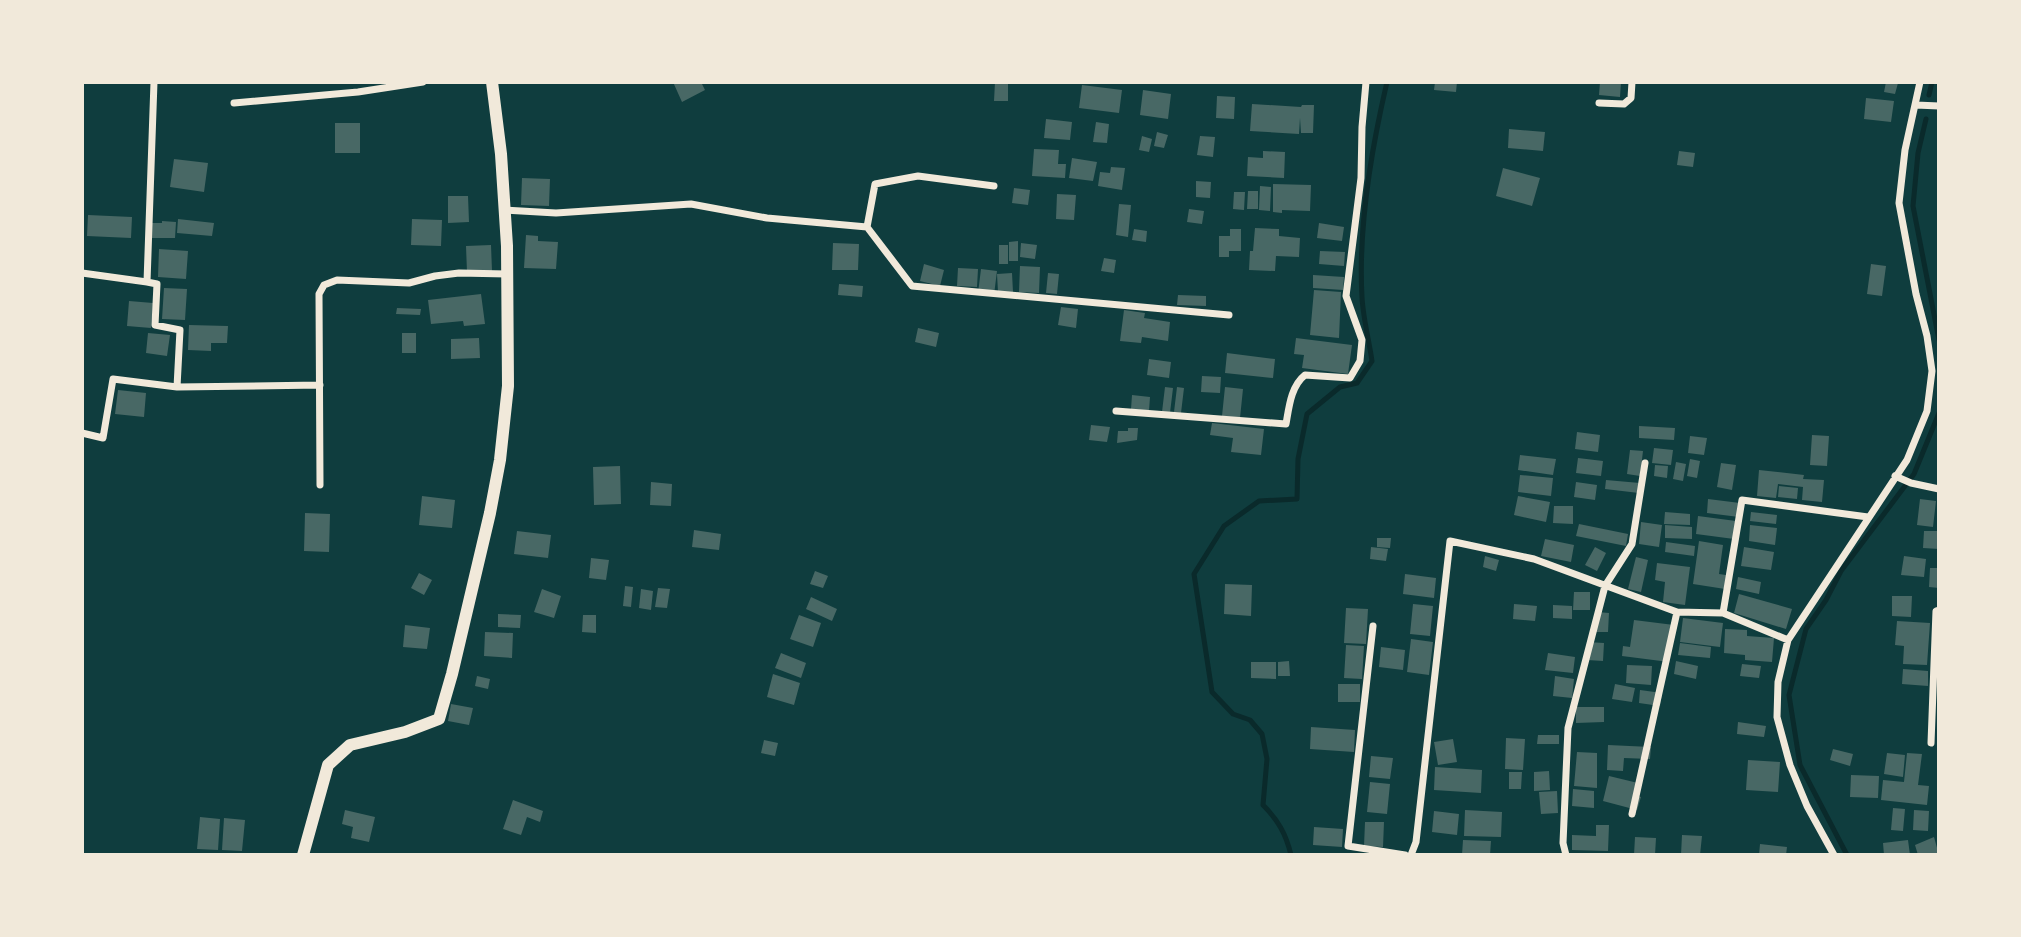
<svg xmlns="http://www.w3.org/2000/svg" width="2021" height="937" viewBox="0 0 2021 937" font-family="Karla,sans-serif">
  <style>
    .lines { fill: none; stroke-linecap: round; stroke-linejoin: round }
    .stream { stroke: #0a2a2b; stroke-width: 5 }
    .building { fill: #486865 }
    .minor { stroke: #f1e9da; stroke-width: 7 }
    .tertiary { stroke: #f1e9da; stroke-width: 12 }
  </style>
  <rect width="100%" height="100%" fill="#0f3d3e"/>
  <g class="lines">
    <path class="stream" d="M1929,95L1932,82
      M1926,119L1918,153L1913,206L1939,340
      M1291,855C1286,834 1278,820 1263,805L1267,759L1262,734L1250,720L1233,714L1212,692L1194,574L1224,526L1259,501L1297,499L1298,459L1307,414L1340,387L1357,383L1372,361C1369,340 1363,318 1362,297C1358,226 1371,151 1387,82
      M1847,855L1800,765L1789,695L1806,629L1826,600L1841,571L1914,474L1939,413"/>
  </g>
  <path class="building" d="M673,82H701L705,90L682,102Z
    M995,82H1008V101H994Z
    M1435,82H1457L1456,92L1434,90Z
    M1600,82H1621L1620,97L1599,95Z
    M1886,82L1898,83L1895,94L1884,92Z
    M1082,85L1122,90L1119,113L1079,108Z
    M1143,90L1171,94L1168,119L1140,115Z
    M1217,96L1235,97L1234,119L1216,118Z
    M1866,98L1894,101L1891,122L1864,119Z
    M1252,104L1301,107L1302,105H1314L1313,133H1301L1300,118L1299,134L1250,131Z
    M1046,119L1072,122L1070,140L1044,138Z
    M1096,122L1109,124L1107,143L1093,142Z
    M335,123H360V153H335Z
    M1509,129L1545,132L1543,151L1508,148Z
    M1157,132L1168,135L1164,148L1154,146Z
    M1142,136L1152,139L1149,152L1139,150Z
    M1200,136L1215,137L1213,157L1197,155Z
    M1034,149L1059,150L1058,164H1066L1065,178L1032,176Z
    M1263,151L1285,152L1284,178L1247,176L1248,157L1263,158Z
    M1679,151L1695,153L1693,167L1677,165Z
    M1072,158L1097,162L1093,181L1069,178Z
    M174,159L208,163L204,192L170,187Z
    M1111,167L1125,168L1122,190L1098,186L1100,172L1110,173Z
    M1503,168L1540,178L1532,206L1496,196Z
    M522,178L550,179L549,206L521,205Z
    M1196,181L1211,182L1210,198L1196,197Z
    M1273,184L1311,185L1310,211L1282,210V213L1273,212Z
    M1260,186L1271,187L1270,211L1259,210Z
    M1014,188L1030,190L1028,205L1012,203Z
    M1248,191H1258V209H1247Z
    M1234,192H1245L1244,210L1233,209Z
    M1057,194L1076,195L1074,220L1056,219Z
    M448,196H468L469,222L448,223Z
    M1119,204L1131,205L1128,237L1116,235Z
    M1189,209L1204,211L1202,224L1187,222Z
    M88,215L132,217L131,238L87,236Z
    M178,219L214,223L212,236L177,233Z
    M412,219L442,220L441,246L411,245Z
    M162,221L176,222L175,238H150L151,223H162Z
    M1319,223L1344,227L1342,241L1317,238Z
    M1255,228L1279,229V236L1300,238L1299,257L1276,256L1275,271L1249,270L1250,251H1253Z
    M1134,229L1147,231L1146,242L1132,240Z
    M1230,229H1241V251H1229V257H1219V236H1230Z
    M526,235L538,236V241L558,242L556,269L524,268Z
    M1018,241V261H1009V242Z
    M833,243L859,244L858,270H832Z
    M1021,243L1037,245L1035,259L1020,257Z
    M491,245L492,271L467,272L466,246Z
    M999,245H1008V264H999Z
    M159,249L188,251L186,279L158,277Z
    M1320,251L1345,252L1344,266L1319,264Z
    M1104,258L1116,260L1114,273L1101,271Z
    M924,264L944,270L940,286L920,281Z
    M1871,264L1886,266L1882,296L1867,294Z
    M1020,266L1040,267L1039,293L1019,292Z
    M958,268L978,269L977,287L957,286Z
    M981,269L997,271L994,295L978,293Z
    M1012,273L1013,292H998L997,274Z
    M1048,273L1059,274L1057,294L1046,293Z
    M1313,275L1344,277L1343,290L1313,288Z
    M839,284L863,286L862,297L838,295Z
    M164,288L187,289L185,320L162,319Z
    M1314,290L1341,292L1339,338L1310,335Z
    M481,294L485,324L464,326L463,321L431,324L428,300Z
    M1178,295L1206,296V306L1177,305Z
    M129,301L153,303L151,328L127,326Z
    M1061,307L1078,309L1076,328L1058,325Z
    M397,308L421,309L420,315L396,314Z
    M1124,310L1145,313L1144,318L1170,322L1168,341L1142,337L1141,343L1120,341Z
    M189,325L228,326L227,343H211V351L188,350Z
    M918,328L939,333L936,347L915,342Z
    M148,333L170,335L167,356L146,353Z
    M402,333H416V353H402Z
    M479,338L480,358L451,359V339Z
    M1296,338L1352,345L1348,374L1302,368L1304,355L1294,354Z
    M1227,353L1275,359L1273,378L1225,373Z
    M1149,359L1171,362L1169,378L1147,375Z
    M1202,376L1221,377L1220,393L1201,392Z
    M1165,387L1173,388L1170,413L1162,412Z
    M1177,387L1184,388L1181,413L1174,412Z
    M1225,387L1243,389L1240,418L1222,416Z
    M118,390L146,393L144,417L115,414Z
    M1132,395L1150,397L1149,411L1131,409Z
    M1212,423L1264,429L1261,455L1231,452L1233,438L1210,435Z
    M1091,425L1110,427L1107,442L1089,440Z
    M1639,426L1675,428L1674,440L1639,438Z
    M1128,428H1138L1137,440L1117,443L1118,431H1128Z
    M1577,432L1600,435L1598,452L1575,449Z
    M1812,435L1829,436L1827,466L1810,465Z
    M1690,436L1707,438L1704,455L1688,453Z
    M1654,448L1673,450L1671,465L1652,463Z
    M1630,450L1643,451L1640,476L1627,474Z
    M1520,455L1556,459L1553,475L1518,470Z
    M1578,458L1603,461L1601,476L1576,473Z
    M1690,459L1700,461L1697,478L1687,476Z
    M1676,462L1686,464L1683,481L1673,479Z
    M1721,463L1736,465L1732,490L1717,487Z
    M1655,465L1668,466L1667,478L1654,476Z
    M620,466L621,504L594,505L593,467Z
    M1759,470L1804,475L1803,479L1824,480L1822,502L1802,500L1803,487L1778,484L1776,498L1757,496Z
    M1520,475L1553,478L1551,496L1518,492Z
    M1606,480L1640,483L1639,493L1605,489Z
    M651,482L672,484L671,506L650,505Z
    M1576,482L1597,485L1595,500L1574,497Z
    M1779,486L1798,488L1797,499L1778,497Z
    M422,496L455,500L452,528L419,525Z
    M1518,496L1550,502L1546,522L1514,515Z
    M1708,499L1740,503L1739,517L1707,513Z
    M1920,499L1936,501L1933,527L1917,525Z
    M1554,506H1573V524L1553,523Z
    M1665,512L1690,514V525L1664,524Z
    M1751,512L1777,515L1776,524L1750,521Z
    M305,513L330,514L329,552L304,551Z
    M1698,516L1736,521L1734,539L1696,534Z
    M1641,522L1662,525L1659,547L1639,544Z
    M1579,524L1628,534L1626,546L1576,536Z
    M1665,525L1692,527V539L1665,538Z
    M1750,525L1777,528L1775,545L1749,541Z
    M694,530L721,534L719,550L692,547Z
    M517,531L551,535L548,558L514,554Z
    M1924,531H1939V549L1923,548Z
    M1377,538H1391L1390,548L1377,547Z
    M1545,539L1574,545L1571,562L1541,556Z
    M1699,541L1723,545L1719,574L1726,575L1725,589L1693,584Z
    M1666,542L1695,546L1694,556L1665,552Z
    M1371,547L1388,549L1386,561L1370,559Z
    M1595,547L1606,553L1597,571L1585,565Z
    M1744,547L1774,552L1771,570L1741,566Z
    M1485,556L1499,560L1496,571L1483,567Z
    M1904,556L1926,559L1924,577L1901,575Z
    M1636,557L1648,560L1641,592L1628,589Z
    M591,558L609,560L606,580L589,578Z
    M1657,563L1690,567L1685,605L1663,602L1665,582L1655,580Z
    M1930,568H1939V588L1929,587Z
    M815,571L828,576L823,588L810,584Z
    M419,573L432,580L424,595L411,588Z
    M1405,574L1436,578L1434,598L1403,594Z
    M1738,577L1761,582L1759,594L1736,589Z
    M1225,584L1252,585L1251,616L1224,614Z
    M625,586L633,587L631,607L623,606Z
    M658,588L670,589L667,608L655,607Z
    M542,589L561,596L554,618L534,612Z
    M641,589L653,591L651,610L639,608Z
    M1574,592H1590V610H1573Z
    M1739,594L1792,609L1786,629L1734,613Z
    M1892,596H1912L1911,617L1892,616Z
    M811,597L837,609L832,621L806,609Z
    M1413,604L1433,606L1430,636L1410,634Z
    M1514,604L1537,606L1535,621L1513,619Z
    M1553,605L1572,606V619L1553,618Z
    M1346,608L1368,609L1366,644L1344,643Z
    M1597,612L1609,613L1608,632H1596Z
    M498,614L521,615L520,628L498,627Z
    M583,615H596V633L582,632Z
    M799,615L821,623L813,647L790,639Z
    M1683,618L1723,623L1720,647L1680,642Z
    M1634,620L1674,625L1669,662L1622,656L1623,646L1630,647Z
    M1897,621L1930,623L1927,665L1903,664L1904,646L1895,645Z
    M405,625L430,628L427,649L403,647Z
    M1725,629L1747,630V636L1774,638L1772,662L1745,660V655L1724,653Z
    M485,632L513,633L512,658L484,656Z
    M1411,639L1433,642L1429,675L1407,672Z
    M1588,642L1604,643L1603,661L1587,660Z
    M1680,643L1711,647L1710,658L1678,655Z
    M1346,645L1364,646L1362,679L1344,678Z
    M1381,647L1405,650L1403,670L1379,667Z
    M781,653L806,663L801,678L775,668Z
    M1548,653L1575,657L1573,673L1545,670Z
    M1289,661L1290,676H1278V662Z
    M1676,661L1698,666L1696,679L1674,674Z
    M1251,662H1276V679L1251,678Z
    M1742,664L1761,666L1759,678L1740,676Z
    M1627,665L1652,666L1651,685L1626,683Z
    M1903,669L1928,671V686L1902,684Z
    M773,674L800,683L794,705L767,697Z
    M477,676L490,679L488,689L475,686Z
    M1555,676L1574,679L1572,698L1553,696Z
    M1338,684H1360V702H1338Z
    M1615,684L1635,688L1632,702L1612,699Z
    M1640,690L1662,693L1660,706L1639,703Z
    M451,704L473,708L469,725L448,721Z
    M1576,707H1604V722L1576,723Z
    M1738,722L1766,726L1764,737L1737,734Z
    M1311,727L1355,730L1354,752L1310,749Z
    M1538,735H1559V744H1537Z
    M1506,738L1525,739L1523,770L1505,769Z
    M1453,739L1457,762L1438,765L1434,742Z
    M764,740L778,743L775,756L761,753Z
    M1608,745L1651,747L1650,759L1624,758L1623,771L1607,770Z
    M1833,749L1853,754L1850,766L1830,760Z
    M1577,752L1597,753V788L1574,786Z
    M1887,753L1905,755L1903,777L1884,774Z
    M1907,753L1922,754L1918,785L1929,786L1927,805L1881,800L1883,780L1904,782Z
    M1371,756L1393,758L1390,779L1369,777Z
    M1748,760L1780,762L1778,792L1746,790Z
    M1435,767L1482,770L1481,793L1434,790Z
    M1549,771L1550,790L1534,791V772Z
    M1509,772H1522L1521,789H1509Z
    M1851,775L1879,776L1878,798L1850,797Z
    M1609,776L1638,783L1635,795L1641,797L1637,810L1603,801Z
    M1370,782L1390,784L1387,814L1367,812Z
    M1573,789L1594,791V808L1572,806Z
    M1557,791L1558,813L1541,814L1539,792Z
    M513,800L543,811L540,822L527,817L521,835L503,829Z
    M1893,808L1905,809L1903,831L1891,830Z
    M345,810L375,817L369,842L351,838L353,827L342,824Z
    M1465,810L1502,812L1501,837L1464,836Z
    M1914,810L1929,811L1928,831L1913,830Z
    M1434,811L1459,814L1457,835L1432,832Z
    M200,817L220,819L218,850L197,849Z
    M224,818L245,820L242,851L222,850Z
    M1365,822H1384L1383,847L1364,846Z
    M1596,825H1609L1608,851L1572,850V835L1596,836Z
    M1314,827L1343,829L1342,847L1313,845Z
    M1682,835L1702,836L1700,855H1681Z
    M1635,837L1656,838L1655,855H1634Z
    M1934,837L1939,855H1918L1915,845Z
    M1463,840L1491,841L1490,855H1462Z
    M1908,840L1910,855H1884L1883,843Z
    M1760,844L1787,847L1786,855H1759Z"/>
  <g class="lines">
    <path class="minor" d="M234,103L358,92L423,82
      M1599,103L1624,104L1631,98L1632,82
      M1916,105L1939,106
      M505,210L556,213L691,204L767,218L867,227L875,184L918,176L994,186
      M867,227L912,286L1229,315
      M82,273L147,282L154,82
      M147,282L157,284L155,325L180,330L177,387
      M1116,411L1286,424C1289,407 1291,386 1305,375L1350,378L1360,361L1362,340L1346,296L1361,178L1362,127L1366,82
      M82,433L103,438L113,379L177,387L320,385
      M1895,476L1911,483L1939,489
      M320,485L319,294L324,285L337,280L409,283L435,276L459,273L507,274
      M1723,613L1742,500L1868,517
      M1373,626L1348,846L1405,855
      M1931,743L1936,611L1939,610
      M1632,814L1677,612
      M1411,855L1416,842L1450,541L1534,559L1677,612L1723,613L1788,640
      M1566,855L1563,843L1568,728L1605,586L1632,544L1645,463
      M1834,855L1807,806L1790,765L1777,717L1778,682L1788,640L1907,460L1927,411L1932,371L1927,336L1916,294L1899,203L1905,150L1920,82"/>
    <path class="tertiary" d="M303,855L328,765L350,745L405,732L439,719L452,674L490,513L500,460L508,386L507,246L501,154L492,82"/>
  </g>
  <rect width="2021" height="937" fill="none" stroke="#f1e9da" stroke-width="168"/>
</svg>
